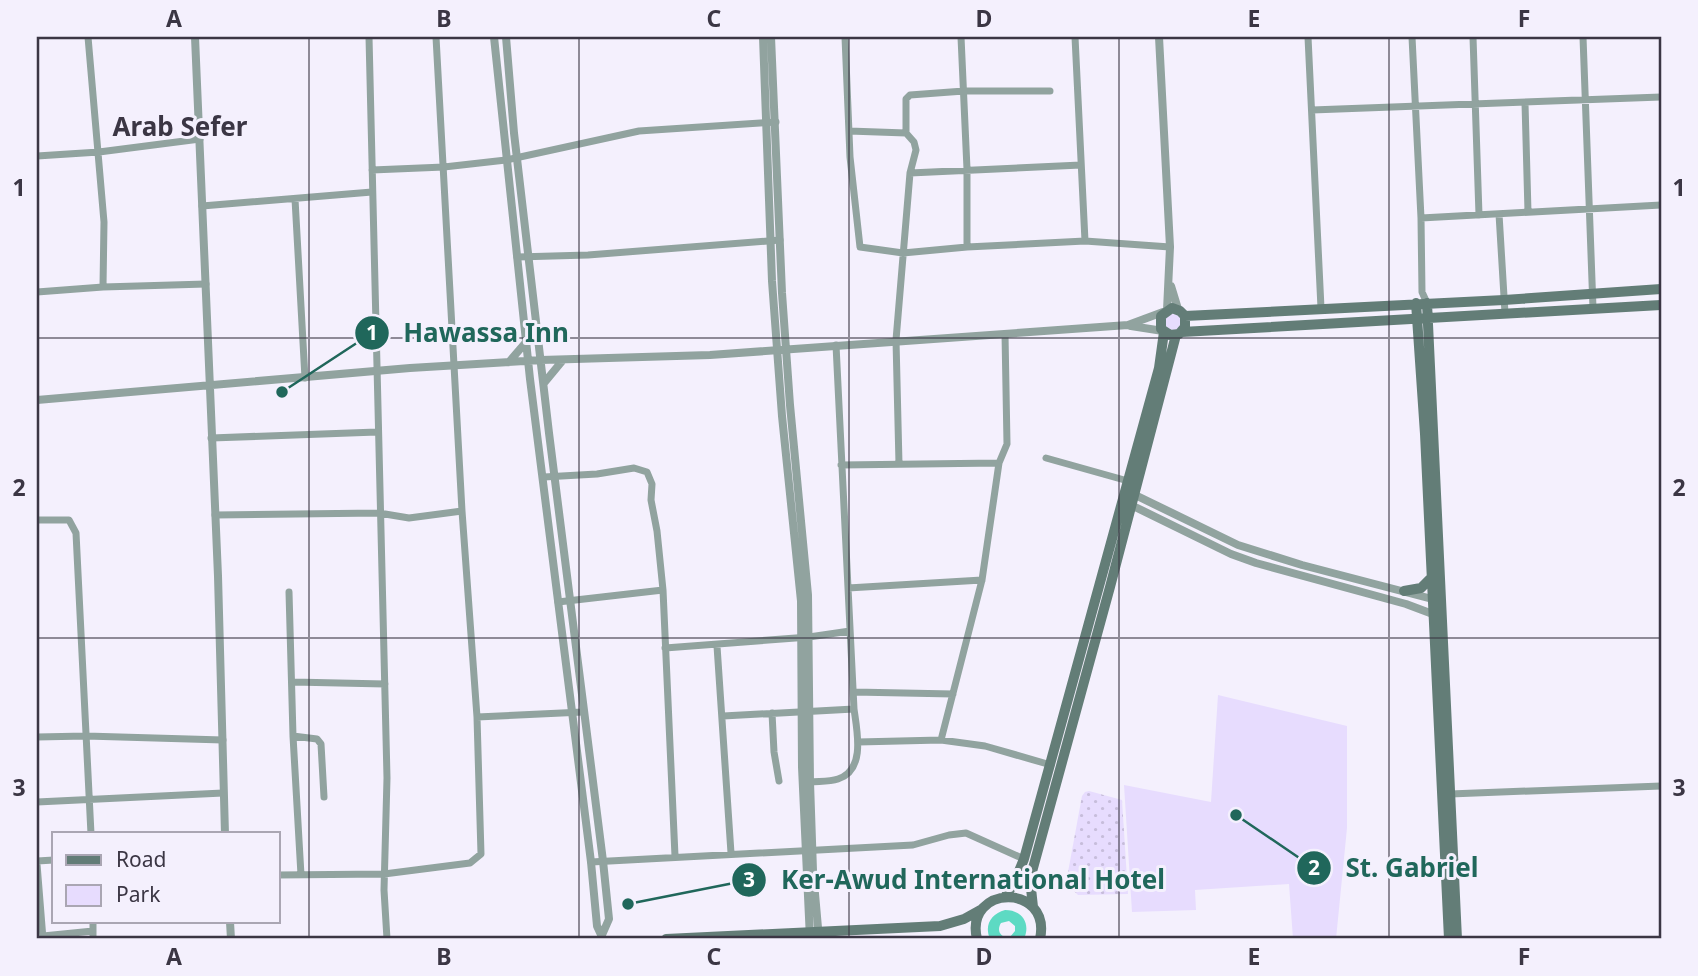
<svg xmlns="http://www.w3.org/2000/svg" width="1698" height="976" viewBox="0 0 1698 976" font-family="'Noto Sans',sans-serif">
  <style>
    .grass { fill: url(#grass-dots) }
    .park { fill: #e7dcfe }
    .water { fill: #5ddac3; fill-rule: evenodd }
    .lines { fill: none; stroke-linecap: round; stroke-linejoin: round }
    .minor { stroke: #91a39f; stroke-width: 7 }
    .tertiary { stroke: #91a39f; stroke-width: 8 }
    .secondary { stroke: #637d77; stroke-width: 10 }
    .grid { fill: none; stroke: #3b3644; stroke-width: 2; stroke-opacity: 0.55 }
    .labels { text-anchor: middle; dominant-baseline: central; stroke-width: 6; stroke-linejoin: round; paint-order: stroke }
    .neighbourhood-label { font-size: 26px; font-weight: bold; fill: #3b3644; stroke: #f4f0fd }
    .leader { fill: none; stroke: #20675b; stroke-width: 2.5 }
    .callout-dot { fill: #20675b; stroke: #f4f0fd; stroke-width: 2.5 }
    .mark-label { font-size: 21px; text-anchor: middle; font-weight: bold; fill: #fff }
    .callout-label { font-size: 26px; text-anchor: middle; font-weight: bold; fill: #20675b; stroke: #f4f0fd; stroke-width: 6; stroke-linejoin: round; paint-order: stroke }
    .neatline { fill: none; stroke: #3b3644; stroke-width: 2.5 }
    .grid-label { font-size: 23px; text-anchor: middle; font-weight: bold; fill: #3b3644 }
  </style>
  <defs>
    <pattern id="grass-dots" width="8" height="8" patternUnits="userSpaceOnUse" patternTransform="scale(1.75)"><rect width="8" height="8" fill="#e7dcfe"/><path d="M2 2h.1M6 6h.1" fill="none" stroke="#c7bddb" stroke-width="1.8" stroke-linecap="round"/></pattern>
  </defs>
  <rect width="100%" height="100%" fill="#f4f0fd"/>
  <path class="grass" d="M1089,791L1122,800L1128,894L1078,895L1066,883L1082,796L1085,792Z"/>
  <path class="park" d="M1165 322a8 8 0 1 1 16 0a8 8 0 1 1-16 0Z
    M1218,695L1347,726V828L1336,939H1293L1289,884L1195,890L1196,910L1132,912L1124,785L1211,802Z"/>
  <path class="water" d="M1005,910C1022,910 1031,923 1024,939H990C984,925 991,914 1005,910ZM1009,921L1015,926V931L1010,937C1001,938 996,931 1001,923Z"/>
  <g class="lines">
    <path class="minor" d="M88,37L104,222L103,287
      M369,37L387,778L384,890L387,939
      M845,37L850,157L860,247L903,253L967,247L1085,241L1170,247
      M961,37L967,169V247
      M1075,37L1085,241
      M1308,37L1321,308
      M1412,37L1421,218
      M1473,37L1479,215
      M1583,37L1593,308
      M1525,103L1528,212
      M1312,110L1661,97
      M849,131L906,133
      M37,156L99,152L200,139
      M372,170L444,167L506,160L639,131L776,122
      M910,173L1081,165
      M295,199L305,378
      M202,206L372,192
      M1499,214L1505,313
      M517,257L588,255L780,240
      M37,292L103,287L206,284
      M1427,303L1422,292L1421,218L1661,205
      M211,438L377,432
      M1046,458L1128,481
      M899,464L896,340L910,173L916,150L914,142L906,133V99L910,95L964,91H1050
      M841,465L999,463
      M544,477L597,474L634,468L647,472L652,484L651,500L657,531L663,590L675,856
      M215,515L379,513L409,518L462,511
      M37,520H69L76,533L91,834
      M848,588L982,580
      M289,592L293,736L301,875
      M558,602L663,590
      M717,646L731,853
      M665,648L809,637L850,631
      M293,682L385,684
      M854,692L953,694
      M772,713L774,752L779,781
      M723,716L854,709
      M477,717L583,712
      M293,736L317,739L321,744L324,797
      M37,737L86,736L223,740
      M941,740L982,580L999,463L1007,444L1005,334
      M858,742L941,740L985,746L1051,765
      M810,782C819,781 829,782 838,779C866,770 857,731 854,709L836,345
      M1450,794L1661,786
      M37,802L223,793
      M37,861L54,860
      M591,862L913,845L949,835L966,833L1024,859
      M37,864L43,939
      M278,875L384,874L470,863L481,854L477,717L462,511L436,37
      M93,922V939
      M43,936L93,931"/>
    <path class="tertiary" d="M195,37L218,576L225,834
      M494,37L530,379L591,862L597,926L603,939
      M506,37L514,133L549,433L603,861L609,919L602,935
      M763,37L772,281L782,416L801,601L802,767L810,939
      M771,37L782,293L790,405L808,595L810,782L813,871L819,939
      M1159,37L1170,247L1167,310
      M1171,286L1178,309
      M1131,326L1163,331
      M509,362L527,341
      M544,383L563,360
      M37,400L410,368L541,360L710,355L1128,325L1163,312
      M1129,492L1238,545L1302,565L1436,600
      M1129,504L1231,554L1256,563L1406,604L1438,616
      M230,922L231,939"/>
    <path class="secondary" d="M1416,303L1425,434L1449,939
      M1427,303L1457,939
      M1185,316V327L1179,334L1170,335L1161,329V316L1172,308L1180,311L1185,316L1504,300L1661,289
      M1182,332L1661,305
      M1404,591L1421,588L1431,578
      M1005,897L1014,883L1024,859L1159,368L1164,332
      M1033,907L1030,879L1110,587L1176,335
      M666,939L940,926L964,919L982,909
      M977,939C964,884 1052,883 1040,939"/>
  </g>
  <path class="grid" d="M309,37V939M579,37V939M849,37V939M1119,37V939M1389,37V939M37,338H1661M37,638H1661"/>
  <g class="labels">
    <g class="neighbourhood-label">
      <text x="180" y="126">Arab Sefer</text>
    </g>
  </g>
  <path class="leader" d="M282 392L372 333M1236 815L1314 868M628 904L749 880"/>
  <g class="callout-dot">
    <circle cx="282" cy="392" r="7"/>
    <circle cx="1236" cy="815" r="7"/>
    <circle cx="628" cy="904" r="7"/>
    <circle cx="372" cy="333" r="18"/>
    <circle cx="1314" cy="868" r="18"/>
    <circle cx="749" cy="880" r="18"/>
  </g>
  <g class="mark-label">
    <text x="372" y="340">1</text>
    <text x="1314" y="875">2</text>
    <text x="749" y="887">3</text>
  </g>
  <g class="callout-label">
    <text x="486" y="342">Hawassa Inn</text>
    <text x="1412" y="877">St. Gabriel</text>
    <text x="973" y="889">Ker-Awud International Hotel</text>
  </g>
  <rect width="1698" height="976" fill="none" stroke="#f4f0fd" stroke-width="77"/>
  <rect x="52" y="832" width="228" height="91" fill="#f4f0fd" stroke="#aaa6b3" stroke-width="2"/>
  <rect x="66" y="855" width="35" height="10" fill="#637d77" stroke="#aaa6b3" stroke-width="2"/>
  <text x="116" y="867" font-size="21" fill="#3b3644">Road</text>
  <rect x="66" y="885" width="35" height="21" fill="#e7dcfe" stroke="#aaa6b3" stroke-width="2"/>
  <text x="116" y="902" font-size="21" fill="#3b3644">Park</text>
  <rect x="38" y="38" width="1622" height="899" class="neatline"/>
  <g class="grid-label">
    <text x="174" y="27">A</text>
    <text x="444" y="27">B</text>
    <text x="714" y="27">C</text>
    <text x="984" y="27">D</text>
    <text x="1254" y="27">E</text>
    <text x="1524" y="27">F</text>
    <text x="19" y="196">1</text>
    <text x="1679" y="196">1</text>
    <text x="19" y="496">2</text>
    <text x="1679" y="496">2</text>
    <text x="19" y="796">3</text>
    <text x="1679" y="796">3</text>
    <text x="174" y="965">A</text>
    <text x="444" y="965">B</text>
    <text x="714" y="965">C</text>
    <text x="984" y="965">D</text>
    <text x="1254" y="965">E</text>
    <text x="1524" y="965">F</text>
  </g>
</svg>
